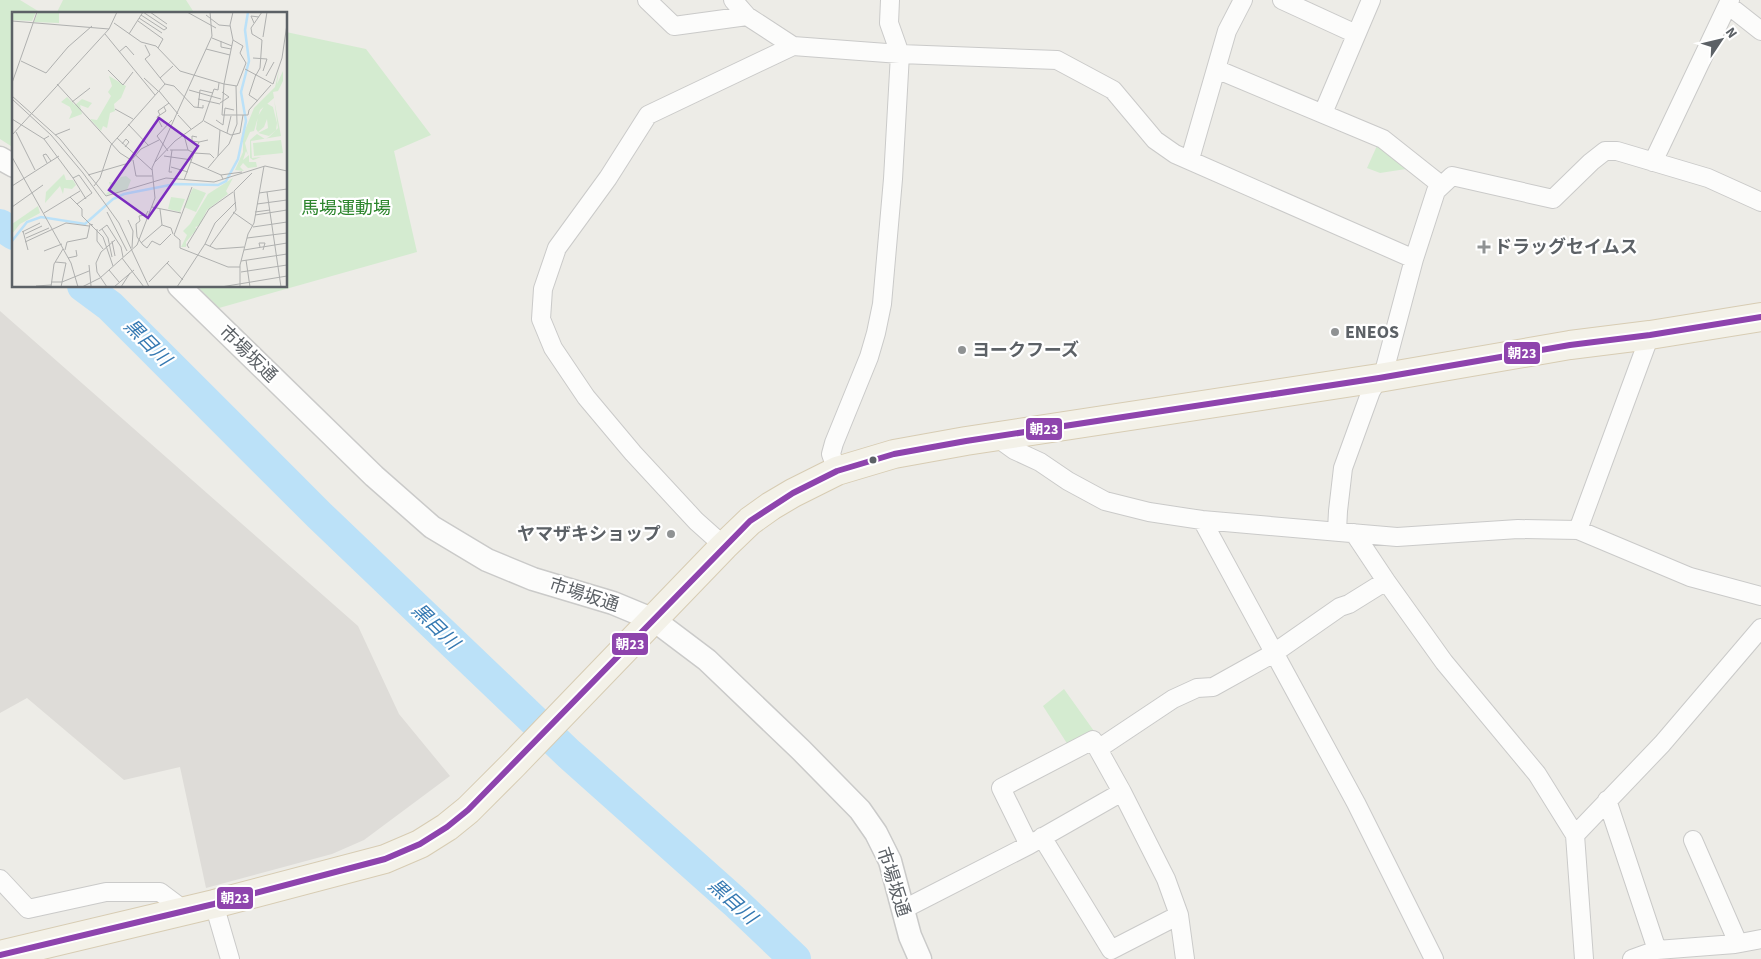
<svg xmlns="http://www.w3.org/2000/svg" width="1761" height="959" viewBox="0 0 1761 959" font-family="'Source Sans 3','Noto Sans JP',sans-serif">
  <style>
    .industrial { fill: #dedcd8 }
    .green { fill: #d4ebd0 }
    .lines { fill: none; stroke-linecap: round; stroke-linejoin: round }
    .river { stroke: #bbe1f8; stroke-width: 32 }
    .minor-casing { stroke: #cacac9; stroke-width: 20 }
    .tertiary-casing { stroke: #cacac9; stroke-width: 25 }
    .primary-casing { stroke: #d7ccb3; stroke-width: 30 }
    .minor { stroke: #fcfcfb; stroke-width: 18 }
    .tertiary { stroke: #fcfcfb; stroke-width: 22 }
    .primary { stroke: #f3f1e8; stroke-width: 28 }
    .bus-1-casing { stroke: #fff; stroke-width: 10 }
    .bus-1 { stroke: #8e44ad; stroke-width: 6 }
    .poi-dot { fill: #8f9293; stroke: #fff; stroke-width: 2 }
    .bus-dot { fill: #5c6166; stroke: #fff; stroke-width: 2 }
    .labels { text-anchor: middle; dominant-baseline: central; stroke-width: 4.5; stroke-linejoin: round; paint-order: stroke }
    .park-label { font-size: 18px; fill: #2c852c; stroke: #fff }
    .poi-label { font-size: 18px; font-weight: bold; fill: #5c6166; stroke: #fff; text-anchor: start }
    .street-label { font-size: 18px; fill: #5c6166; stroke: #fff }
    .water-label { font-size: 19px; font-style: italic; fill: #3579b2; stroke: #fff }
    .inset-river { fill: none; stroke: #bbe1f8; stroke-width: 2.5 }
    .inset-road { fill: none; stroke: #afb0af; stroke-width: 1 }
    .view { fill: #7b2cbf; fill-opacity: 0.15; stroke: #7b2cbf; stroke-width: 2.5 }
    .inset-edge { fill: none; stroke: #5c6166; stroke-width: 2.5 }
    .line-badge { stroke: #fff; stroke-width: 2 }
    .badge-label { font-size: 14px; text-anchor: middle; font-weight: bold; fill: #fff }
  </style>
  <rect width="100%" height="100%" fill="#edece7"/>
  <path class="industrial" d="M0,311L358,626L399,714L450,776L364,840L332,854L206,888L180,767L124,780L27,698L0,713Z"/>
  <path class="green" d="M0,0H20L43,14H14V148L0,139Z
    M63,0H186L195,14H56Z
    M286,32L366,49L431,135L394,151L417,252L219,308L197,286H286Z
    M1380,139L1434,191L1406,169L1380,173L1367,168Z
    M1064,689L1094,731L1068,745L1043,706Z"/>
  <g class="lines">
    <path class="river" d="M0,225L14,234
      M83,286L110,306L319,515L569,754L735,902L795,959"/>
    <g class="minor-casing">
      <path id="minor" d="M647,0L674,26L747,16
        M733,0L747,16L793,46L900,54L1057,60L1113,90L1155,140L1175,154L1414,259
        M1282,0L1356,34
        M1728,5L1761,31
        M1216,69L1383,139L1441,185
        M1323,113L1371,0
        M1190,159L1227,31L1243,0
        M1653,162L1730,0
        M996,437L1014,450L1040,462L1068,481L1105,501L1149,512L1202,520L1397,537L1518,529L1578,530L1690,577L1761,596
        M837,471L831,454L834,443L869,357L876,333L882,304L893,179L900,54L889,23L890,0
        M1202,520L1356,803L1434,959
        M1578,530L1650,335
        M1337,531L1338,511L1343,468L1371,391L1385,368L1414,259L1436,191L1452,176L1553,199L1591,162L1605,151H1617L1708,178L1761,202
        M1354,533L1386,581L1444,662L1537,774L1575,835L1584,959
        M724,546L696,521L633,453L586,397L553,348L541,319L543,289L557,248L608,178L648,115L793,46
        M1098,749L1122,792L1166,879L1179,915L1185,959
        M1607,800L1657,950
        M1575,835L1662,744L1761,628
        M1042,837L1111,950L1179,915
        M1693,840L1738,943
        M1029,845L1001,788L1093,740L1098,749L1173,699L1197,688L1213,687L1274,653L1340,607L1349,604L1386,581
        M0,879L28,909L106,892H160L184,910
        M214,904L230,959
        M904,909L1029,845L1122,792
        M1632,959L1657,950L1735,944L1761,939"/>
    </g>
    <g class="tertiary-casing">
      <path id="tertiary" d="M0,158L14,166
        M179,286L374,476L432,527L487,560L533,579L613,603L654,620L707,660L801,750L860,810L876,833L890,861L910,936L920,959"/>
    </g>
    <g class="primary-casing">
      <path id="primary" d="M0,955L214,904L385,859L420,844L447,827L468,810L513,765L724,546L750,521L771,506L793,493L837,471L894,454L966,441L1379,378L1570,345L1650,335L1761,317"/>
    </g>
    <use href="#minor" class="minor"/>
    <use href="#tertiary" class="tertiary"/>
    <use href="#primary" class="primary"/>
    <g class="bus-1-casing">
      <path id="bus-1" d="M0,955L214,904L385,859L420,844L447,827L468,810L750,521L793,493L837,471L894,454L966,441L1379,378L1570,345L1650,335L1761,317"/>
    </g>
    <use href="#bus-1" class="bus-1"/>
  </g>
  <g class="poi-dot">
    <path d="M1481.5 239.5h5v5h5v5h-5v5h-5v-5h-5v-5h5z"/>
    <circle cx="1335" cy="332" r="5"/>
    <circle cx="962" cy="350" r="5"/>
    <circle cx="671" cy="534" r="5"/>
  </g>
  <circle class="bus-dot" cx="873" cy="460" r="4.5"/>
  <g class="labels">
    <g class="park-label">
      <text x="346" y="208">馬場運動場</text>
    </g>
    <g class="poi-label">
      <text x="1494" y="247">ドラッグセイムス</text>
      <text x="1345" y="332">ENEOS</text>
      <text x="972" y="350">ヨークフーズ</text>
      <text x="661" y="534" text-anchor="end">ヤマザキショップ</text>
    </g>
    <g class="street-label">
      <text transform="translate(248 354) rotate(44)">市場坂通</text>
      <text transform="translate(584 595) rotate(18)">市場坂通</text>
      <text transform="translate(893 882) rotate(72)">市場坂通</text>
    </g>
    <g class="water-label">
      <text transform="translate(147 343) rotate(45)">黒目川</text>
      <text transform="translate(435 627) rotate(44)">黒目川</text>
      <text transform="translate(732 902) rotate(42)">黒目川</text>
    </g>
  </g>
  <g transform="translate(12 12)">
    <rect width="275" height="275" fill="#edece7"/>
    <path d="M0,0H24L20,9L0,8ZM26,0H47V11L22,10ZM267,58L265,72L271,59V69L266,79L261,80L262,86L248,98L242,119L238,120L233,131L236,143L234,139L231,148L237,143V150H244L245,155L236,156L231,151L228,155L232,159L223,158L231,140V123L242,96L263,75ZM97,64L114,74L109,86L102,92L103,99L98,101L95,116L91,114L89,119L78,107L85,108L99,84L96,80L100,74ZM55,85L63,93L70,87L80,91L76,96L68,93L70,102L57,107L60,100L58,95L49,90ZM262,87L269,124L239,129L240,146L249,145L241,148L238,146V128L245,122L253,127L257,125L266,116ZM254,91L261,95L265,111L264,118L257,124L246,121L256,116L255,107L252,115L246,120L244,117L246,104ZM269,128L271,141L242,144L241,131ZM52,162L54,168H61L64,173L60,177L52,176L51,182L48,174L33,191L34,180ZM114,164L119,168L115,178L93,183L99,177L97,170L104,171L109,165ZM221,166L214,179L216,182L195,198L187,214L183,215L185,217L174,230V235H169L175,223L171,219L178,212L196,182ZM181,176L194,181L184,200L172,195ZM159,185L173,187L168,200L156,197ZM26,194L28,201L8,212L0,222V212Z" fill="#d4ebd0"/>
    <path class="inset-river" d="M0,229L15,210L29,205L73,212L101,187L112,182L163,172L206,173L214,169L226,147L234,109L229,80L237,49L233,18L236,0"/>
    <path class="inset-road" d="M138,0L155,12M175,0L204,16M129,3L152,18L155,16M194,3L207,13L218,14M127,6L150,21M0,9L97,17M126,9L151,27L146,36M102,11L129,30L144,34L168,59L212,72L221,28L218,13L221,0M242,11L239,4L247,5M93,22L143,83M117,22L131,0L155,16M251,25L255,0M200,26L220,34M209,29V35L219,37M133,33L138,43L133,47L153,72L162,74L182,95L191,96V93M194,37L218,43M107,40L114,34L122,43M241,46L255,47L251,59M9,49L34,61L56,35L80,14M233,57L261,72L270,46L275,12M96,58L111,73L121,60M244,62L237,83L246,89M244,63L248,56L250,28L240,22L239,16L250,0M254,64L262,50M132,66L146,79M148,66L161,54M0,71L25,0M45,72L108,141L119,148M177,78L209,87M147,79L166,102M0,84L48,127L94,184L154,166L202,170L253,154L275,159M0,87L39,123L71,161L107,211L137,275M186,87L208,92M60,90L78,76M208,91L217,85L210,80M186,96L188,78L201,81M103,97L121,107M148,103L146,99L157,91M166,103L179,117M210,103L212,72L225,74L234,51L228,41L231,34L221,28M210,103H236L237,98L259,73M0,107L32,127L37,124M204,108L211,113L213,96L222,98M192,109L208,118L206,144L196,156M116,112L137,134M150,115L145,105L154,99L152,95M208,118L219,123L228,121L231,103M4,120L23,158M215,121L219,104M0,123L97,17L105,0M43,123L58,117M172,123L176,138M185,125L180,124V129L187,130M105,126L140,158M32,127L61,166L67,163L80,181L65,192M196,128L187,130L182,141L198,142L202,146M110,132L114,127L117,130L113,135M158,138H176L182,141L172,168M160,138L157,160H160M156,139L145,124L160,108M152,144L180,148M206,144L217,132L225,112L224,74M0,145L59,251L66,275M121,148L124,164H140M143,150L163,129L191,109L202,77L206,78L207,71M179,150L209,163L211,167M35,151L31,143L34,142L39,149M159,155L176,160M76,163L117,151L129,137L147,128M209,163L230,160M61,166L74,187M0,174L47,144M82,174L88,166L99,133L153,72M180,175L162,223L168,228V236L216,255H228M255,180L269,275M247,181L275,177M58,185L70,197V204L91,225L101,254M245,192L275,188M0,195L31,173M140,195L169,201M148,197L150,213L159,216L161,222M136,199L134,203L127,204L128,209L124,212L125,225L131,233L135,236L140,229L148,233L159,222M95,200L115,239M221,200L241,214M243,200L258,198M32,201L68,179M243,203L275,198M116,208L121,219L120,236M241,215L275,210M85,217V229L91,237M90,217L96,226L100,245M11,219L16,238M87,219L95,213L109,235L111,245M10,220L28,211M13,222L30,214M14,226L37,216M235,226L275,221M100,229L103,244M13,230L54,211L77,214M129,231L150,213M193,232L203,211L224,190M198,234L224,198L222,179L240,161M248,235L247,231H253L251,238M177,236L175,233L197,197L221,180M53,238L55,230L75,226L78,212L81,213M232,238L275,231M32,239L50,232M56,246L65,244L64,238M110,246L132,275M234,248L238,275M229,249L275,242M43,250L54,251L49,275M155,251L171,268M77,253L79,274M97,258L107,270M229,260L275,253M39,270H50L77,259M137,270L157,249M24,274L39,273M39,275L42,252L51,237M70,275L88,266L125,233L143,186L140,156L200,24L198,0M95,275L85,260L84,251L89,240L103,228M102,275L122,258M109,275L118,261M165,275L193,232L204,237L232,235M209,275L275,264M228,275V253L236,222L242,211L252,154"/>
    <path class="view" d="M147,106L186,134L136,206L97,178Z"/>
    <rect width="275" height="275" class="inset-edge"/>
  </g>
  <g class="line-badge">
    <rect x="1503" y="341" width="38" height="24" rx="5" fill="#8e44ad"/>
    <rect x="1025" y="417" width="38" height="24" rx="5" fill="#8e44ad"/>
    <rect x="611" y="632" width="38" height="24" rx="5" fill="#8e44ad"/>
    <rect x="216" y="886" width="38" height="24" rx="5" fill="#8e44ad"/>
  </g>
  <g class="badge-label">
    <text x="1522" y="358">朝23</text>
    <text x="1044" y="434">朝23</text>
    <text x="630" y="649">朝23</text>
    <text x="235" y="903">朝23</text>
  </g>
  <g transform="translate(1721 40) rotate(55)" stroke="#ffffff" stroke-width="4" paint-order="stroke">
  <path d="M0-4L9 19L0 12L-9 19Z" fill="#5c6166"/>
  <text y="-8" font-size="14" font-weight="bold" text-anchor="middle" fill="#5c6166">N</text>
  </g>
</svg>
